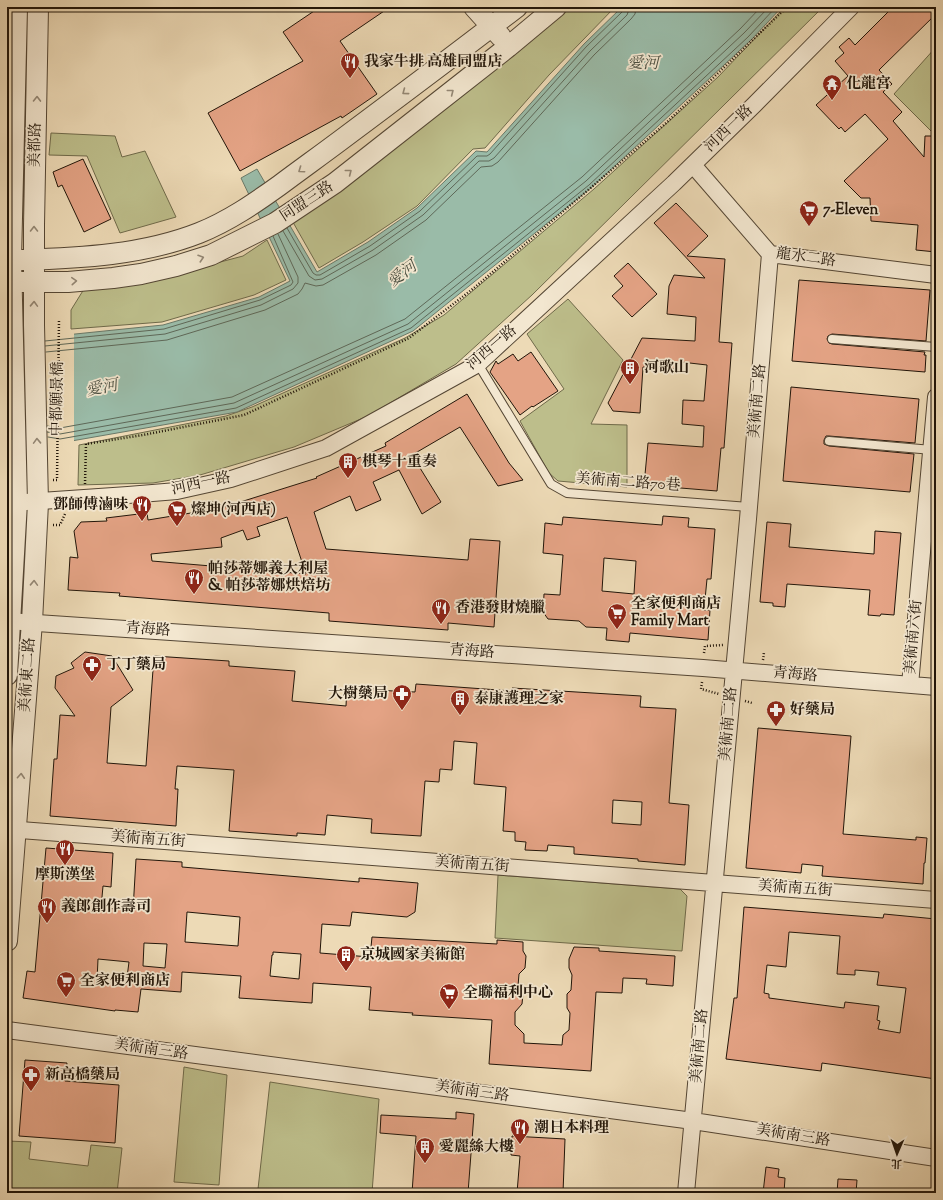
<svg xmlns="http://www.w3.org/2000/svg" width="943" height="1200" viewBox="0 0 943 1200" font-family="'Sorts Mill Goudy','Noto Serif TC',serif">
  <style>
    .green { fill: #bdbe8b; stroke: #6f6a4a }
    .water { fill: #9abba8; stroke: #6a7968 }
    .pier { fill: #eddab6 }
    .lines { fill: none; stroke-linecap: round; stroke-linejoin: round }
    .shore { stroke: #5e6858; stroke-width: 1 }
    .building { fill: #e4a385; stroke: #211509; fill-rule: evenodd }
    .service-casing { stroke: #544634; stroke-width: 10 }
    .minor-casing { stroke: #544634; stroke-width: 18 }
    .tertiary-casing { stroke: #544634; stroke-width: 22 }
    .path { stroke: #211509; stroke-width: 2.5; stroke-dasharray: 1 2; stroke-linecap: butt }
    .service { stroke: #f3e7d0; stroke-width: 8 }
    .minor { stroke: #f3e7d0; stroke-width: 16 }
    .tertiary { stroke: #f3e7d0; stroke-width: 20 }
    .oneway { stroke: #948876 }
    .labels { text-anchor: middle; dominant-baseline: central; stroke-width: 3.5; stroke-linejoin: round; paint-order: stroke }
    .poi-label { font-size: 15px; font-weight: bold; fill: #211509; stroke: #f3e7d0; text-anchor: start }
    .street-label { font-size: 15px; fill: #211509; stroke: #f3e7d0 }
    .water-label { font-size: 16px; font-style: italic; fill: #4b4f41; stroke: #f3e7d0 }
  </style>
  <rect width="100%" height="100%" fill="#eddab6"/>
  <filter id="stains"><feTurbulence type="fractalNoise" baseFrequency=".005" numOctaves="4"/><feColorMatrix values="0 0 0 0 .2 0 0 0 0 .09 0 0 0 0 .02 0 0 0 .5 -.17"/></filter>
  <radialGradient id="worn" r=".72"><stop offset=".6" stop-color="#630" stop-opacity="0"/><stop offset="1" stop-color="#630" stop-opacity=".3"/></radialGradient>
  <path class="green" d="M561,7H615L549,75L485,148L473,149L417,206L363,242L319,268L290,217Z
    M785,7H823L532,295L456,364L368,416L294,447L200,475L153,483L78,485L79,445L226,416L252,407L405,338L444,315L594,189L718,77Z
    M936,47V131H931L894,94Z
    M51,133L115,136L122,157L145,151L176,217L120,233L87,156L49,155Z
    M267,240L286,280L254,295L162,322L71,329V310L84,289L156,279L243,256Z
    M568,299L623,360L591,424L627,425V487L558,481L549,473L520,421L564,389L527,334Z
    M498,875L680,889L687,896L682,951L495,938Z
    M184,1067L227,1075L219,1185L174,1182Z
    M270,1082L379,1099L372,1193H293L258,1189Z
    M7,1141L31,1142L29,1159L88,1166L91,1145L122,1148L117,1193H7Z"/>
  <path class="water" d="M622,7H782L751,40L591,188L413,331L237,412L60,443L7,341L163,325L259,297L290,281L241,178L257,169L317,272L368,242L417,208L476,151L487,152L584,44Z"/>
  <path class="pier" d="M74,332V443L60,445L7,437V339Z"/>
  <g class="lines">
    <path class="shore" d="M287,228L313,273L316,275H320L370,246L420,211L477,156H487L490,154L586,47L623,11L624,7
      M283,231L309,276L315,280L322,279L373,250L423,215L479,161H489L494,158L590,51L627,15L630,7
      M45,341L164,329L260,300L291,285L293,282L273,236
      M45,346L165,334L261,305L293,289L298,283V277L278,234
      M46,352L167,340L265,310L298,294L302,289L305,283L316,286L323,285L376,255L426,220L481,167L492,166L498,162L594,55L631,19L635,14L636,7
      M47,426L60,428L232,397L405,319L582,177L740,29L761,7
      M47,432L60,434L234,403L408,324L586,181L744,33L769,7
      M48,437L60,439L236,408L411,328L589,185L748,37L776,7"/>
  </g>
  <path class="building" d="M320,7H390L340,41L377,94L342,118L341,116L240,171L208,113L303,61L283,32Z
    M893,7H936V14L879,70L892,84L883,92L902,112L893,121L924,157L925,136H936V252L916,250L918,225L871,221L870,198H861L844,181L888,139L865,114L845,132L841,127L839,129L816,105L848,76L835,61L844,53L839,47L849,38L855,45Z
    M83,159L111,219L84,232L62,185L58,187L53,172Z
    M676,203L708,236L687,256L725,259L719,342L732,343L724,448H721L717,491L644,485L648,443L703,447L704,426L682,424L683,400L704,401L707,365L681,362L679,369L643,367L640,413L613,411L608,403L642,338L695,341L696,317L667,314L669,286L674,275L705,278L654,223Z
    M628,263L657,294L632,317L612,296L623,286L614,276Z
    M799,280L930,290L926,341L832,334L828,336L827,339L829,343L832,344L925,352L924,355H926L925,372L792,361Z
    M531,352L558,391L533,407L532,406L520,415L490,372L496,361L498,364L513,354L518,361Z
    M791,387L919,399L915,443L829,436H826L824,440V444L829,446L914,454L910,492L783,481Z
    M467,394L509,463L523,480L498,486L460,427L412,455L441,502L422,514L399,470L373,482L381,500L356,511L350,496L314,512L326,549L468,560L470,539L500,541L494,627L448,623V630L329,621V613L119,596L120,593L68,590L70,557L78,558L74,531L81,522L107,521L106,518L147,513L148,520L197,512L196,506L217,501L218,509L317,478L316,477L386,446L385,443ZM287,517L306,574L152,561L151,554L222,547L221,538L243,530L247,540L260,536L257,527Z
    M663,516L689,518L688,527L715,529L711,579H707L704,610H710L708,640L630,633L629,642L606,640L607,628L586,627L579,621L548,619L543,612L544,594L560,595L563,555L543,553L545,523L562,525L563,517L662,525ZM604,558L636,561L634,594L602,591Z
    M767,522L791,524L789,547L874,554L875,531L901,533L894,615L881,614L880,616L868,615L870,590L787,584L785,607L773,606V603L760,602Z
    M85,652L112,656L133,690L111,707L107,763L146,766L154,656L229,661V666L295,671L292,701L346,706L347,685L373,687V690L415,692L416,684L512,691V688L641,696L640,707L676,709L669,803L689,805L685,865L638,861V859L574,854V847L548,845L547,851L525,850L526,842L515,841V832L503,831L506,787L474,784L477,743L454,741L452,770L440,769L439,782L425,781L421,836L371,833L372,819L327,815L325,835L297,833V836L229,831L234,770L177,766L175,789H178L176,826L50,816L54,759H57L60,715L75,716L55,688L56,676L74,668L71,663ZM613,800L642,802L641,825L612,823Z
    M758,728L851,736L843,834L916,840V837L927,838L925,863H924L923,884L822,876L823,866L802,864L801,873L746,868Z
    M46,848L113,853L111,887L103,886L101,908L133,910L136,859L182,862V867L359,882V878L418,883L415,912L407,917L352,912L350,926L322,924L320,953L370,957L372,937L497,944V940L523,942V951L526,956L525,968L519,974L518,986L523,994L522,1004L515,1012V1025L524,1034V1043L562,1045L563,1035L569,1030L570,1013L567,1008V994L571,990L572,975L569,968V959L574,947L599,948V951L675,956L673,986L646,984L647,979L623,978L622,993L596,992L591,1071L489,1064L492,1020L412,1015L413,1013L369,1010L371,987L313,983L312,1003L239,998L241,976L182,972L181,992L141,989L138,1012L115,1010V1011L23,998L27,971L35,972ZM187,912L240,917L238,946L185,942ZM144,943L167,944L165,968L143,966ZM273,952L301,954L299,979L270,976L272,955H273ZM98,959L129,962L126,985L97,981Z
    M744,907L883,918L884,914L936,919V1079L822,1063L821,1071L726,1059L734,998H737ZM789,932L840,936L837,974L855,975V970L879,972L877,985L906,988L900,1033L878,1029L880,1021L877,1020L879,1006L845,1002L844,1008L769,998V994L764,993L767,965L786,967Z
    M25,1060L67,1063L65,1081L119,1085L115,1143L19,1136Z
    M456,1112L474,1114L468,1193H412L416,1136L380,1133L381,1115L456,1119Z
    M512,1136L565,1139L563,1193H517L520,1156L511,1155Z
    M766,1167L779,1169L778,1177L785,1178L784,1193H763Z
    M838,1179L857,1180L856,1193H837Z"/>
  <g class="lines">
    <g class="service-casing">
      <path id="service" d="M832,339L936,347
        M478,364L551,484L567,493L749,507
        M829,441L932,450"/>
    </g>
    <g class="minor-casing">
      <path id="minor" d="M693,165L770,254L936,275
        M26,502L128,495L177,491L231,479L326,448L478,364L674,183L754,105L851,7
        M7,621L703,668L936,687
        M910,685L936,397
        M7,829L936,900
        M7,1030L693,1121L936,1158
        M686,1193L748,519L770,254"/>
    </g>
    <g class="tertiary-casing">
      <path id="tertiary" d="M474,7L501,37
        M21,260C81,258 143,255 199,233C229,221 255,203 280,185C300,170 321,155 341,140C400,96 459,52 517,7
        M21,282H68L113,278L141,274L176,266L211,255L275,223L335,183L508,47L556,7
        M7,675L17,502L11,260L17,7
        M7,941L32,622L38,503L34,325V225L38,7"/>
    </g>
    <path class="path" d="M53,480H57L59,319
      M85,484L86,444L143,435L244,415L409,338L474,288L665,124L787,7
      M53,525H60L65,514
      M704,653L705,646L723,645
      M763,660L764,652
      M702,682L701,689L719,694
      M745,701L752,703"/>
    <use href="#service" class="service"/>
    <use href="#minor" class="minor"/>
    <use href="#tertiary" class="tertiary"/>
  </g>
  <defs><path id="oneway-chevron" d="M-2-3.5L2.5 0L-2 3.5" fill="none" stroke-width="1.6" stroke-linecap="round" stroke-linejoin="round"/></defs>
  <g class="oneway">
    <use href="#oneway-chevron" transform="translate(405 92) rotate(143)"/>
    <use href="#oneway-chevron" transform="translate(451 92) rotate(-38)"/>
    <use href="#oneway-chevron" transform="translate(37 99) rotate(-89)"/>
    <use href="#oneway-chevron" transform="translate(301 170) rotate(145)"/>
    <use href="#oneway-chevron" transform="translate(349 172) rotate(-38)"/>
    <use href="#oneway-chevron" transform="translate(34 229) rotate(-90)"/>
    <use href="#oneway-chevron" transform="translate(201 258) rotate(-18)"/>
    <use href="#oneway-chevron" transform="translate(74 281) rotate(-4)"/>
    <use href="#oneway-chevron" transform="translate(34 304) rotate(-88)"/>
    <use href="#oneway-chevron" transform="translate(37 441) rotate(-92)"/>
    <use href="#oneway-chevron" transform="translate(34 583) rotate(-88)"/>
    <use href="#oneway-chevron" transform="translate(21 776) rotate(-86)"/>
  </g>
  <defs>
    <g id="restaurant-pin" transform="scale(1)"><path d="M0 17L-7.5 6A9.5 9.5 0 1 1 7.5 6Z" fill="#8f2418" stroke="#f3e7d0"/><path d="M-5-6h1v4h1v-4h1v4h1v-4h1v5L-1.5 .5V6h-2V.5L-5-1ZM5-6V6H3V1.5H1.5Q1.5-4 5-6Z" fill="#fff"/></g>
    <g id="temple-pin" transform="scale(1)"><path d="M0 17L-7.5 6A9.5 9.5 0 1 1 7.5 6Z" fill="#8f2418" stroke="#f3e7d0"/><path d="M0-6L5-2H3V0L6.5 2.5H4V6H1.5V3h-3V6H-4V2.5H-6.5L-3 0V-2H-5Z" fill="#fff"/></g>
    <g id="supermarket-pin" transform="scale(1)"><path d="M0 17L-7.5 6A9.5 9.5 0 1 1 7.5 6Z" fill="#8f2418" stroke="#f3e7d0"/><path d="M-6-5.5h2.5l.6 2H6L4.5 2H-2.5L-4.4-4H-6ZM-1.5 3.2a1.3 1.3 0 1 0 .1 0ZM3 3.2a1.3 1.3 0 1 0 .1 0Z" fill="#fff"/></g>
    <g id="building-pin" transform="scale(1)"><path d="M0 17L-7.5 6A9.5 9.5 0 1 1 7.5 6Z" fill="#8f2418" stroke="#f3e7d0"/><path d="M-4-6H4V6H1V3H-1V6H-4ZM-2.5-4.3h1.7v1.8h-1.7ZM.8-4.3h1.7v1.8H.8ZM-2.5-1h1.7V.8h-1.7ZM.8-1h1.7V.8H.8Z" fill="#fff"/></g>
    <g id="pharmacy-pin" transform="scale(1)"><path d="M0 17L-7.5 6A9.5 9.5 0 1 1 7.5 6Z" fill="#8f2418" stroke="#f3e7d0"/><path d="M-2-6h4v4h4v4h-4v4h-4v-4h-4v-4h4Z" fill="#fff"/></g>
  </defs>
  <g fill-rule="evenodd">
    <use href="#restaurant-pin" x="350" y="62"/>
    <use href="#temple-pin" x="832" y="84"/>
    <use href="#supermarket-pin" x="809" y="210"/>
    <use href="#building-pin" x="630" y="368"/>
    <use href="#building-pin" x="348" y="462"/>
    <use href="#restaurant-pin" x="142" y="505"/>
    <use href="#supermarket-pin" x="177" y="510"/>
    <use href="#restaurant-pin" x="194" y="578"/>
    <use href="#restaurant-pin" x="441" y="608"/>
    <use href="#supermarket-pin" x="617" y="613"/>
    <use href="#pharmacy-pin" x="92" y="665"/>
    <use href="#pharmacy-pin" x="402" y="694"/>
    <use href="#building-pin" x="460" y="699"/>
    <use href="#pharmacy-pin" x="776" y="710"/>
    <use href="#restaurant-pin" x="65" y="849"/>
    <use href="#restaurant-pin" x="47" y="907"/>
    <use href="#building-pin" x="346" y="955"/>
    <use href="#supermarket-pin" x="66" y="981"/>
    <use href="#supermarket-pin" x="449" y="993"/>
    <use href="#pharmacy-pin" x="31" y="1075"/>
    <use href="#restaurant-pin" x="520" y="1128"/>
    <use href="#building-pin" x="425" y="1147"/>
  </g>
  <g class="labels">
    <g class="poi-label">
      <text x="364" y="62">我家牛排 高雄同盟店</text>
      <text x="846" y="84">化龍宮</text>
      <text x="823" y="210">7-Eleven</text>
      <text x="644" y="368">河歌山</text>
      <text x="362" y="462">棋琴十重奏</text>
      <text x="128" y="505" text-anchor="end">鄧師傅滷味</text>
      <text x="191" y="510">燦坤(河西店)</text>
      <text x="208" y="569">帕莎蒂娜義大利屋<tspan x="208" dy="17">&amp; 帕莎蒂娜烘焙坊</tspan></text>
      <text x="631" y="604">全家便利商店<tspan x="631" dy="17">Family Mart</tspan></text>
      <text x="455" y="608">香港發財燒臘</text>
      <text x="106" y="665">丁丁藥局</text>
      <text x="388" y="694" text-anchor="end">大樹藥局</text>
      <text x="474" y="699">泰康護理之家</text>
      <text x="790" y="710">好藥局</text>
      <text x="65" y="875" text-anchor="middle">摩斯漢堡</text>
      <text x="61" y="907">義郎創作壽司</text>
      <text x="360" y="955">京城國家美術館</text>
      <text x="80" y="981">全家便利商店</text>
      <text x="463" y="993">全聯福利中心</text>
      <text x="45" y="1075">新高橋藥局</text>
      <text x="534" y="1128">潮日本料理</text>
      <text x="439" y="1147">愛麗絲大樓</text>
    </g>
    <g class="street-label">
      <text transform="translate(729 129) rotate(-44)">河西一路</text>
      <text transform="translate(36 145) rotate(-89)">美都路</text>
      <text transform="translate(307 202) rotate(-33)">同盟三路</text>
      <text transform="translate(806 258) rotate(8)">龍水二路</text>
      <text transform="translate(492 348) rotate(-40)">河西一路</text>
      <text transform="translate(58 399) rotate(-89)">中都願景橋</text>
      <text transform="translate(758 401) rotate(-85)">美術南二路</text>
      <text transform="translate(628 483) rotate(4)">美術南二路70巷</text>
      <text transform="translate(201 484) rotate(-12)">河西一路</text>
      <text transform="translate(148 630) rotate(4)">青海路</text>
      <text transform="translate(914 637) rotate(-85)">美術南六街</text>
      <text transform="translate(472 652) rotate(4)">青海路</text>
      <text transform="translate(28 675) rotate(-86)">美術東二路</text>
      <text transform="translate(795 675) rotate(5)">青海路</text>
      <text transform="translate(729 724) rotate(-85)">美術南二路</text>
      <text transform="translate(148 840) rotate(4)">美術南五街</text>
      <text transform="translate(472 865) rotate(4)">美術南五街</text>
      <text transform="translate(795 889) rotate(4)">美術南五街</text>
      <text transform="translate(700 1046) rotate(-85)">美術南二路</text>
      <text transform="translate(151 1050) rotate(8)">美術南三路</text>
      <text transform="translate(472 1092) rotate(8)">美術南三路</text>
      <text transform="translate(793 1136) rotate(9)">美術南三路</text>
    </g>
    <g class="water-label">
      <text x="643" y="64">愛河</text>
      <text transform="translate(403 275) rotate(-37)">愛河</text>
      <text transform="translate(102 389) rotate(-11)">愛河</text>
    </g>
  </g>
  <rect width="943" height="1200" fill="none" stroke="#eddab6" stroke-width="24"/>
  <rect x="8" y="8" width="927" height="1184" fill="none" stroke="#211509" stroke-width="2"/>
  <rect x="12" y="12" width="919" height="1176" fill="none" stroke="#211509"/>
  <g transform="translate(897 1154) rotate(182)" stroke="#f3e7d0" stroke-width="3" paint-order="stroke">
  <path d="M0-3L7 15L0 10L-7 15Z" fill="#211509"/>
  <text y="-6" font-size="11" font-weight="bold" text-anchor="middle" fill="#211509">北</text>
  </g>
  <rect width="100%" height="100%" filter="url(#stains)"/>
  <rect width="100%" height="100%" fill="url(#worn)"/>
</svg>
